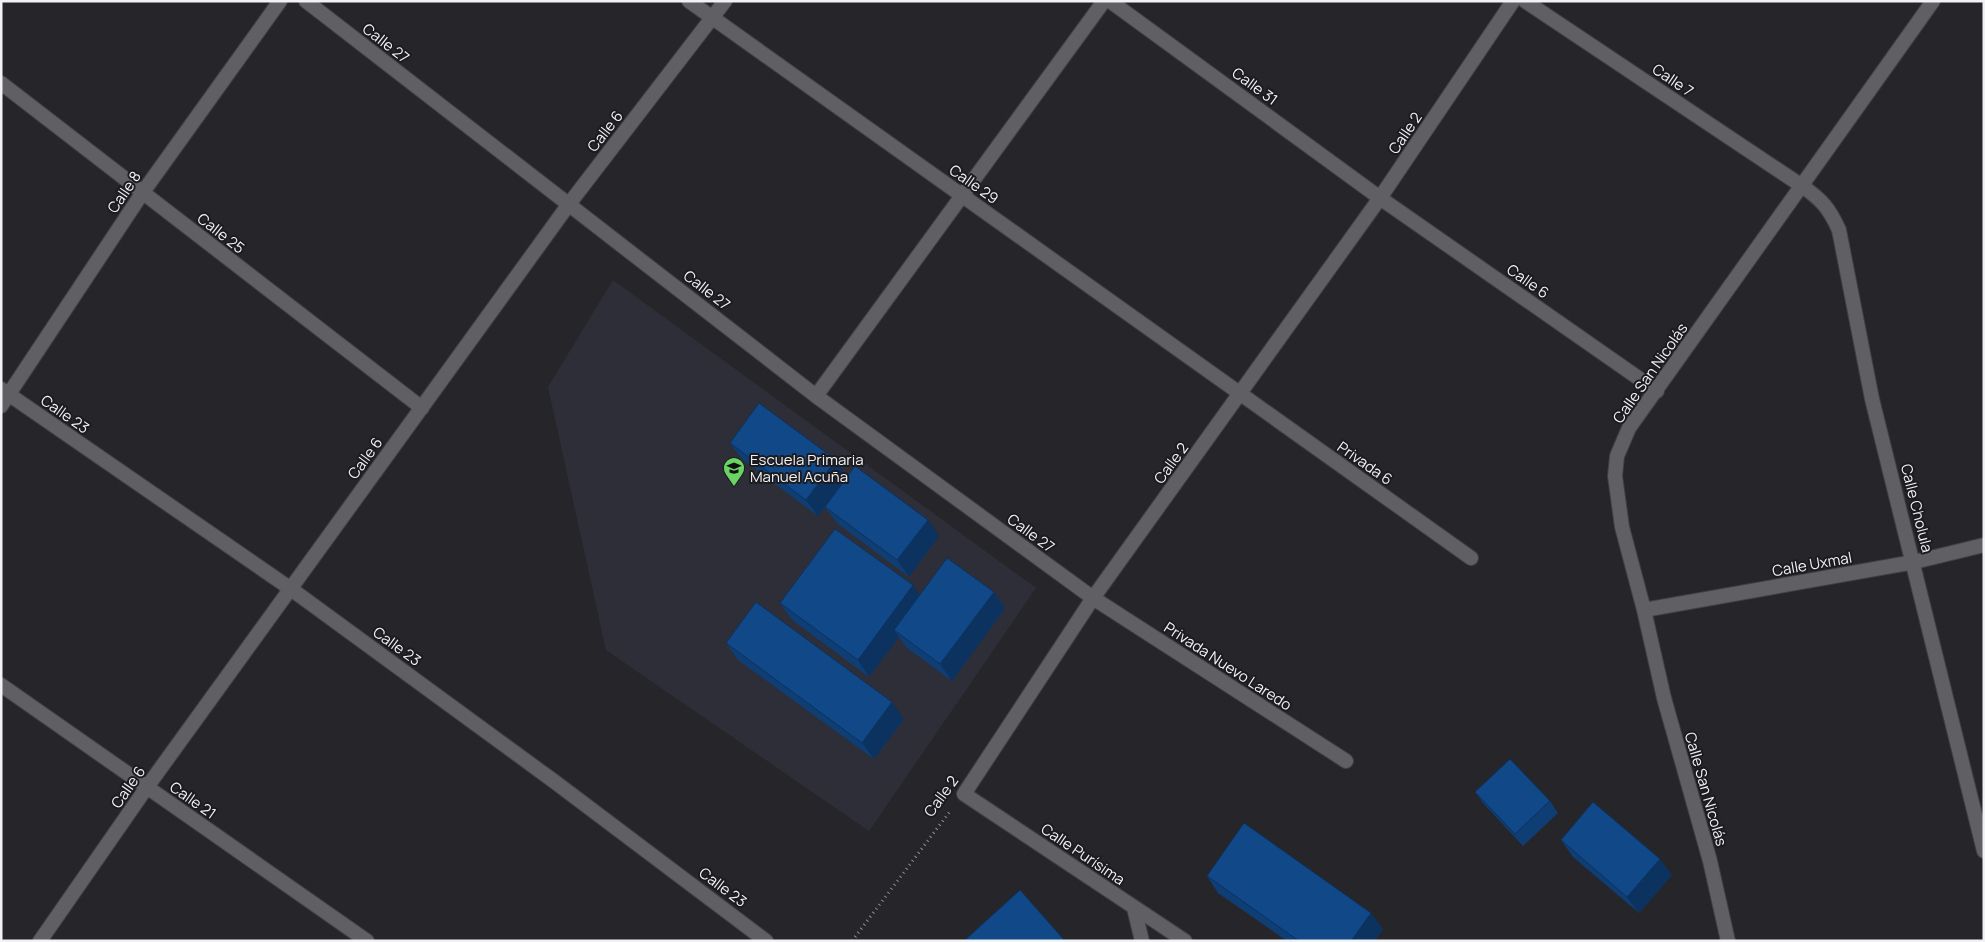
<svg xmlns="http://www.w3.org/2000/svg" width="1985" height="942" viewBox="0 0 1985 942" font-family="Manrope,sans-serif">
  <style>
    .built { fill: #2e2e38 }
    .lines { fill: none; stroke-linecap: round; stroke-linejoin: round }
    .minor-casing { stroke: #414144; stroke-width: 16 }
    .path { stroke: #8e8f92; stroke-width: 3; stroke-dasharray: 1 4; stroke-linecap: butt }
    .minor { stroke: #5f5f64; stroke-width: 14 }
    .wall { fill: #0f3e75 }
    .shaded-wall { fill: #0c325f }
    .building { fill: #114888; stroke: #0c325f }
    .labels { text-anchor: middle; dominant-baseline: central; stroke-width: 4; stroke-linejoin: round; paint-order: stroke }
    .street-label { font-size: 15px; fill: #f1f2f4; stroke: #1c1c20 }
    .poi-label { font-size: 15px; fill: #f1f2f4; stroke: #1c1c20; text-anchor: start }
  </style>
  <rect width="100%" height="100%" fill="#26262a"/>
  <path class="built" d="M613,280L1036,588L869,831L606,650L548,387Z"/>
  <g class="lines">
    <g class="minor-casing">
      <path id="minor" d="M306,1L816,396L1093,598L1346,761
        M689,1L1471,558
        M1110,1L1380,198L1657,391
        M1525,1L1802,186C1822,200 1829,208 1839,230L1872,399L1984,851
        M1,83L422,408
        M1,389L291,589L555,782L766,941
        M816,396L1104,1
        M1,406L143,192L280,1
        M1644,610L1914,562L1984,545
        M1,685L367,941
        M1134,908L1142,941
        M40,941L147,787L569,204L725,1
        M1185,941L964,794L1093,598L1380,198L1513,1
        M1728,941L1710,861L1664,698L1644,610L1622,527L1615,476L1617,456L1629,428L1933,1"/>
    </g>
    <path class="path" d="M852,941L951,810"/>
    <use href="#minor" class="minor"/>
  </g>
  <path class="wall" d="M730,443L836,460L847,476L939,536L909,577L837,523L825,507L818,516L742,459Z
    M994,592L1005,608L952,681L906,647L899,637L869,677L792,620L780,603Z
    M726,643L904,719L874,759L738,660Z
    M1475,792L1550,801L1558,813L1523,846L1483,803Z
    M1561,840L1672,875L1639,913L1573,857Z
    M1207,876L1383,929L1375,941H1287L1218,893Z"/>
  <path class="shaded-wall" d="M836,460L847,477L818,516L806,500Z
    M928,520L939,536L909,577L897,560Z
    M913,585L924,602L894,630L899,637L869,677L858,660Z
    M994,592L1005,608L952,681L940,664Z
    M892,702L904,719L874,759L862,743Z
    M1660,859L1672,875L1639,913L1627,897Z
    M1371,913L1383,929L1375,941H1351Z"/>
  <path class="building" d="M759,403L836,460L806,500L730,443Z
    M855,466L928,520L897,560L825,507Z
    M835,529L913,585L858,660L780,603Z
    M947,558L994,592L940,664L894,630Z
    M756,602L892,702L862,743L726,643Z
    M1510,759L1550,801L1515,834L1475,792Z
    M1593,802L1660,859L1627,897L1561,840Z
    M1244,823L1371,913L1351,941H1299L1207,876Z
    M1020,890L1065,941H964Z"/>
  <defs>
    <g id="school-pin" transform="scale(1.125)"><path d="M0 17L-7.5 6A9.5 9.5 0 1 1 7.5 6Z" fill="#6ad363" stroke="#1c1c20"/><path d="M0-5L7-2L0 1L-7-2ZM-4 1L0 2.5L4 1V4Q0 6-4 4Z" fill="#111"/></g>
  </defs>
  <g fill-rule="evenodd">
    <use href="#school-pin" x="734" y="468"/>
  </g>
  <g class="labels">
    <g class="street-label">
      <text transform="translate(386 43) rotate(38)">Calle 27</text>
      <text transform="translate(1673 80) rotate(34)">Calle 7</text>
      <text transform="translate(1255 86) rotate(36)">Calle 31</text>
      <text transform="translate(605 131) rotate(-52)">Calle 6</text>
      <text transform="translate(1405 133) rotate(-56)">Calle 2</text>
      <text transform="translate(974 184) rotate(35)">Calle 29</text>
      <text transform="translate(124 192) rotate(-56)">Calle 8</text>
      <text transform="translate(221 233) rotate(38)">Calle 25</text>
      <text transform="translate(1528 281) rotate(35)">Calle 6</text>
      <text transform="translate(707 290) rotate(38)">Calle 27</text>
      <text transform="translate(1650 373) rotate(-55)">Calle San Nicolás</text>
      <text transform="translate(65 414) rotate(35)">Calle 23</text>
      <text transform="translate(365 458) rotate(-54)">Calle 6</text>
      <text transform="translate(1171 463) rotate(-54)">Calle 2</text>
      <text transform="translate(1365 463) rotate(35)">Privada 6</text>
      <text transform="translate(1917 508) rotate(76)">Calle Cholula</text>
      <text transform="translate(1031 533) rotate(36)">Calle 27</text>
      <text transform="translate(1812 564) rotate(-10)">Calle Uxmal</text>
      <text transform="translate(397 646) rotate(36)">Calle 23</text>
      <text transform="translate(1228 666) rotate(33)">Privada Nuevo Laredo</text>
      <text transform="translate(128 787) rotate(-55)">Calle 6</text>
      <text transform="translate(1706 789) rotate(74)">Calle San Nicolás</text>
      <text transform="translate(941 796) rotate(-54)">Calle 2</text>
      <text transform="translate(193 800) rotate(35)">Calle 21</text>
      <text transform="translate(1083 854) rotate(34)">Calle Purísima</text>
      <text transform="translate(723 887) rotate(37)">Calle 23</text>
    </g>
    <g class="poi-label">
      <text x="750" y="459">Escuela Primaria<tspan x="750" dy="17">Manuel Acuña</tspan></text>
    </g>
  </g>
  <rect width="1985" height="942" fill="none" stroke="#f1f2f4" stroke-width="5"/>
</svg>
